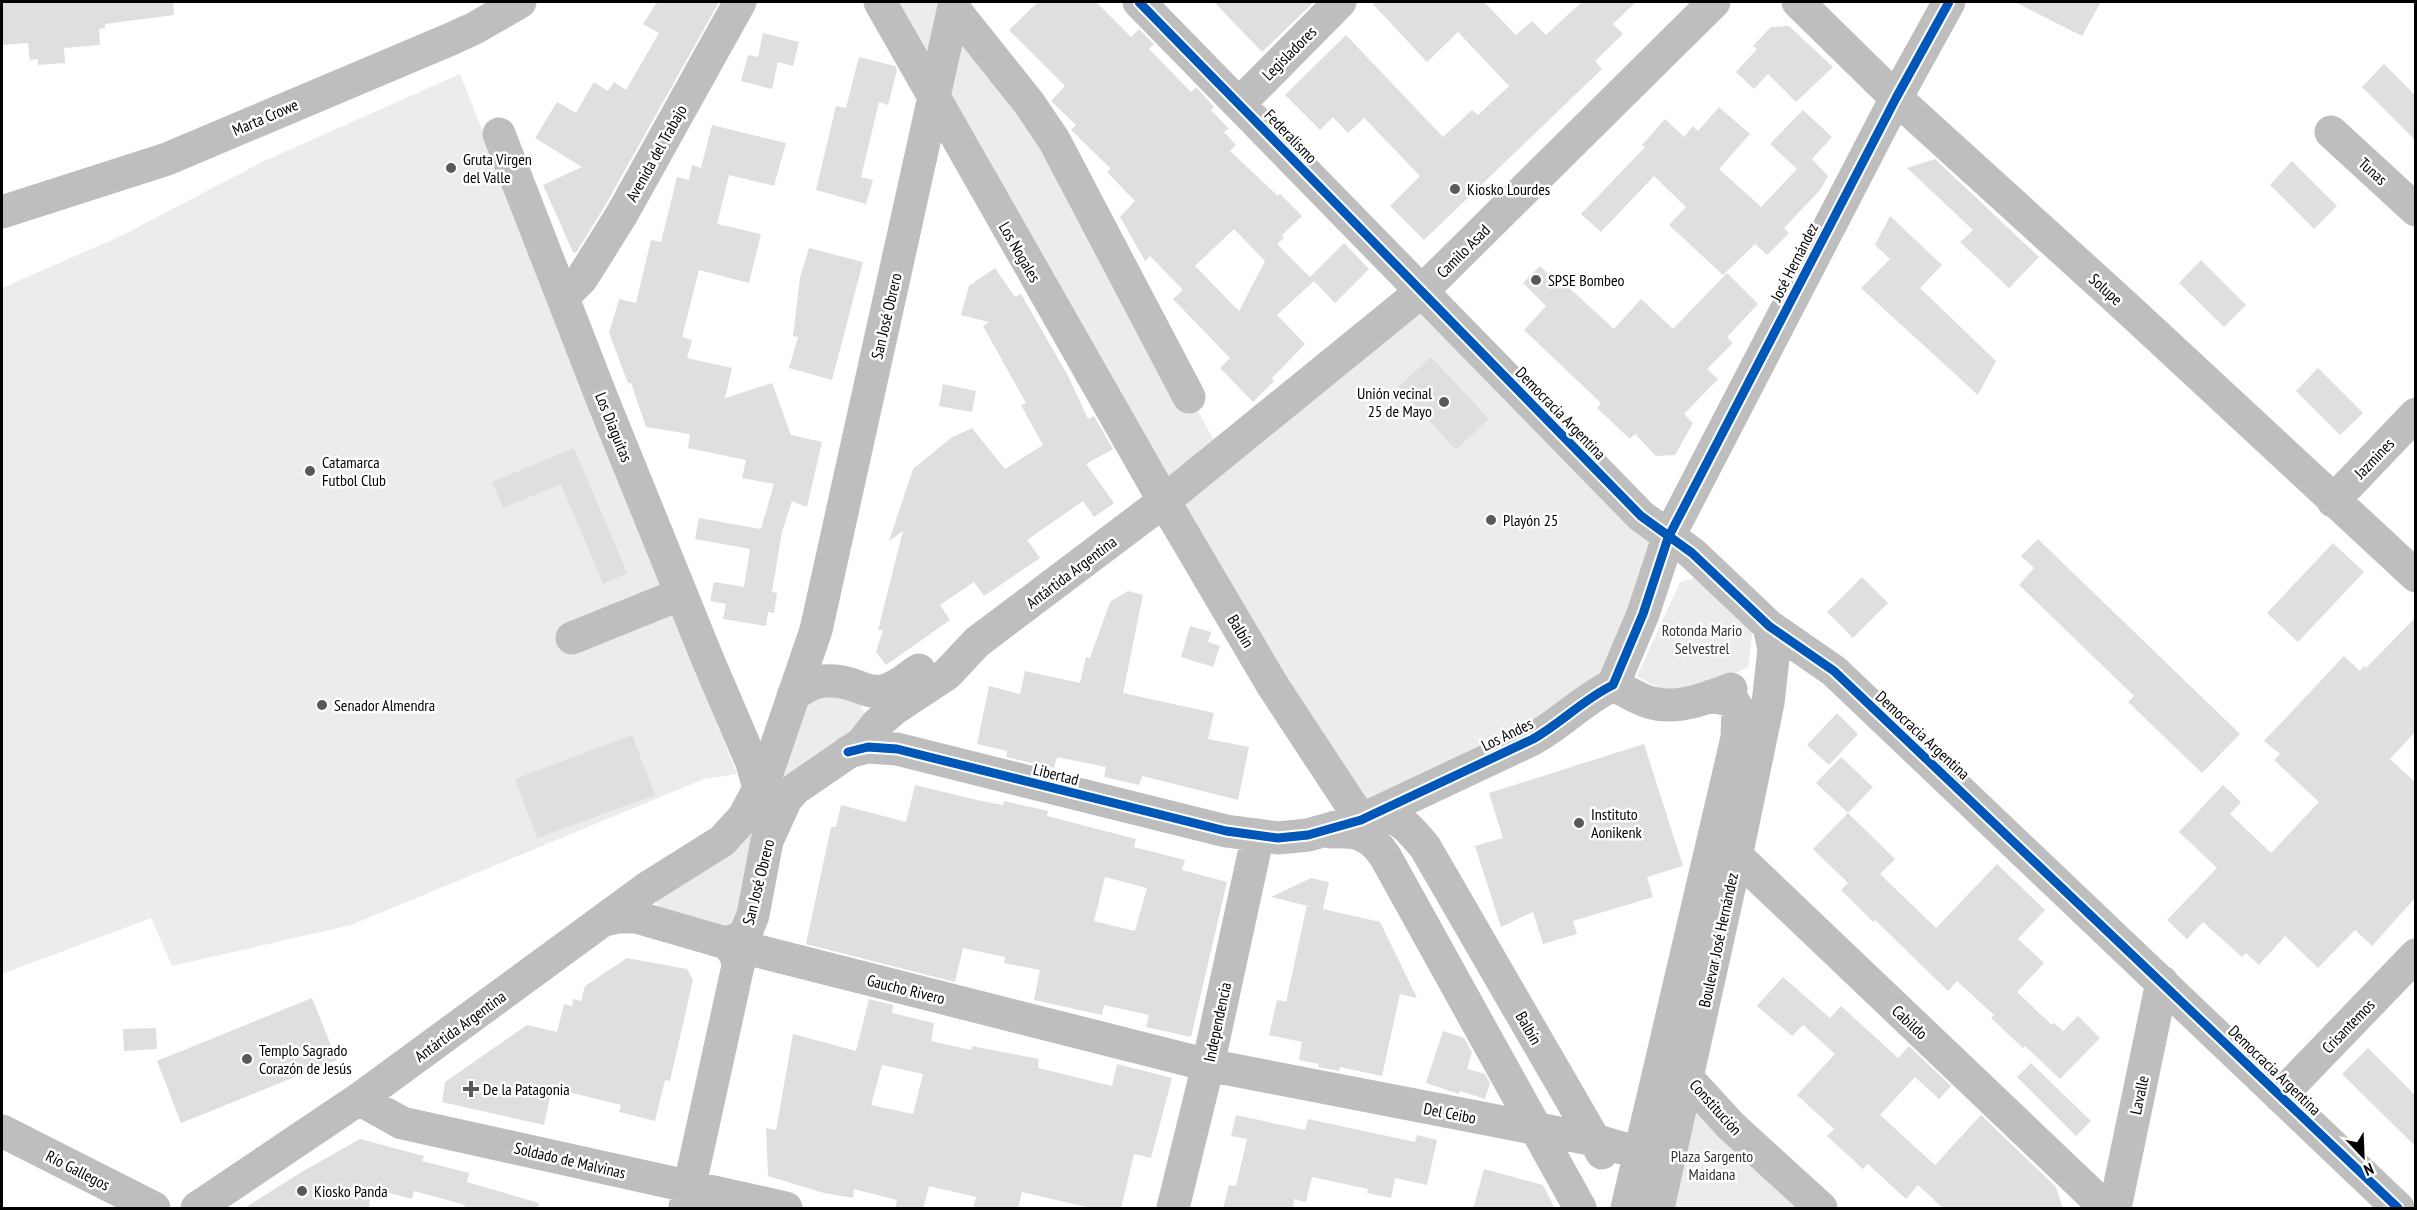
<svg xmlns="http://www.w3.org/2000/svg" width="2417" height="1210" viewBox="0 0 2417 1210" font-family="'PT Sans Narrow',sans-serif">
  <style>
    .green { fill: #ececec }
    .building { fill: #dfdfdf; fill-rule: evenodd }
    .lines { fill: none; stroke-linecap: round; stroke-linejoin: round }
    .minor { stroke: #bebebe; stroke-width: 33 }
    .cycleway-casing { stroke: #fff; stroke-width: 13 }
    .cycleway { stroke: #0057b8; stroke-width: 9 }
    .poi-dot { fill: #595959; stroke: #fff; stroke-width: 2 }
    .labels { text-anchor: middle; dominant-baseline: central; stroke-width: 5; stroke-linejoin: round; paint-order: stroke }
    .street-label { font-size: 16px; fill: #000; stroke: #fff }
    .poi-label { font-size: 16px; fill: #000; stroke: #fff; text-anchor: start }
    .park-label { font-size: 16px; fill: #333; stroke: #fff }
  </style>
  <rect width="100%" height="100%" fill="#fff"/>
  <path class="green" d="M879,2H955L1029,103L1221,453L1422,291L1668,538L1613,685L1361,820Z
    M460,74L737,774L704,779L351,925L172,966L151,918L2,974V288L121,236L264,161Z
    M1701,576L1753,627L1748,667C1728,677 1689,693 1667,690C1657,688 1646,681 1637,676L1680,582Z
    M809,694L859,700L866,718L863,731L805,769L737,927L662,916L655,900L680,881Z
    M1688,1077L1821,1208H1658Z"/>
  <path class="building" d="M2,2H173L174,15L105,24V28L99,29L100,45L64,48L65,63L38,65V59L30,60L28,43L2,45Z
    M657,2H719L606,204L576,253L573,252L543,185L582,167L535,138L557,102L576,113L594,82L608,91L614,82L626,90L659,33L643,24Z
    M1038,2H1096L1131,37L1139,29L1154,44L1149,49L1191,92L1196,87L1214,107L1211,110L1229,129L1224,132L1236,145L1230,151L1278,196L1280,194L1302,216L1282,235L1284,238L1277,244L1314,281L1277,315L1305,344L1272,378L1274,381L1253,402L1220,368L1230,358L1173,299L1183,290L1150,256L1145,261L1120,217L1135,201L1107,172L1111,169L1071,130L1076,125L1051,101L1065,86L1009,30ZM1234,229L1265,261L1239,311L1195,266Z
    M1214,2H1314L1262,52Z
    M1371,2H1484L1516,35L1532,21L1546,35L1582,2H1636L1613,24L1623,34L1595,61L1602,69L1424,240L1390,206L1420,176L1368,122L1364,118L1348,133L1333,117L1320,130L1285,95L1346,35L1443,137L1472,110L1478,115L1509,86L1458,32L1427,62Z
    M2015,2H2101L2082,36Z
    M1789,26L1833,67L1796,102L1768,74L1754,89L1736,72L1757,49L1753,46L1771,27Z
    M763,33L799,42L793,66L778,62L772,89L741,81L748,55L758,57Z
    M859,57L895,66L897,70L888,105L879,102L861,177L873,180L866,204L816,190L836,106L846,108Z
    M2384,64L2415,95V140L2362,87Z
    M1719,107L1750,134L1719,169L1761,207L1797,169L1770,144L1803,110L1832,137L1812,159L1828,176L1820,190L1784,228L1789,233L1767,255L1755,244L1723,275L1669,225L1686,207L1654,176L1601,232L1581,214L1645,147L1642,145L1665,119L1684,137L1693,126L1698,131Z
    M712,125L786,143L774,186L729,175L717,224L761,234L749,283L699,270L682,337L692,340L687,358L732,368L725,398L772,383L791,435L822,442L807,507L792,501L782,532L772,592L777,593L774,613L768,612L766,626L723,619L726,604L710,601L714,582L744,587L750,549L695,539L699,518L761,529L774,484L742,478L746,460L688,448L690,434L646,427L631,383H628L609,333L619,299L636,303L651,240L661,242L677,177L689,180L692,165L701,168Z
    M1935,159L2039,257L2009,288L1960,242L1973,230L1907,168Z
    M2292,161L2337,206L2314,229L2270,185Z
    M1890,216L1942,265L1920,288L1996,361L1978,395L1861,288L1890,259L1875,245Z
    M1344,243L1369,269L1335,303L1310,277Z
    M809,248L863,262L832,380L789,368L798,337L793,336L800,278Z
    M2201,260L2246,305L2224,327L2179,283Z
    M1540,266L1562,289L1566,285L1614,329L1641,299L1673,329L1727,273L1758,304L1727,337L1733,343L1707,369L1718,379L1684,414L1693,423L1675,455L1656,456L1635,434L1630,439L1597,408L1601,403L1524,330L1546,306L1523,283Z
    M995,268L1015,297L1021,294L1068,376L1088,419L1094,416L1113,449L1086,464L1114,503L1094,517L1083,501L1027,540L1040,558L984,596L974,582L940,605L950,620L886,665L876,652L883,630H878L903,531L889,541L913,469L951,438L972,428L1005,469L1043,445L1021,405L1026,403L983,326L989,322L961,315L969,286Z
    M1431,357L1489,419L1456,450L1398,387Z
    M2318,368L2363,413L2340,435L2296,391Z
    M943,384L976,391L972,412L939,406Z
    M574,448L627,573L603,584L561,484L503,508L492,482Z
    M2038,539L2240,734L2202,773L2128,702L2134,696L2019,585L2034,568L2021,556Z
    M2333,543L2364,572L2298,642L2267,613Z
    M1862,577L1888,603L1853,638L1827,612Z
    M1128,591L1143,595L1123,693L1214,713L1208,739L1249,747L1238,800L1142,776L1139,785L1104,777L1106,767L1057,757L1054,768L1006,757L1007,751L977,744L989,686L1020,694L1025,671L1080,683L1086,657L1090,658L1110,602Z
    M2415,618V732L2390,759L2415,782V898L2372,946L2355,930L2318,968L2285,936L2259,965L2246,953L2242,957L2203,922L2187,939L2167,920L2217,868L2179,832L2223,785L2241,802L2230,814L2271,853L2319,802L2274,760L2280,754L2264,741L2344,656L2360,671L2364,666L2366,668Z
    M1190,626L1211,632L1208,642L1220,646L1213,667L1181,657Z
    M1837,713L1858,734L1829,765L1807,745Z
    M632,735L655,795L537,838L515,779Z
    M1644,744L1683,866L1647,877L1653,897L1573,921L1577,934L1543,944L1533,912L1501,927L1475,846L1503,838L1489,793Z
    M1841,757L1873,787L1848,813L1895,859L1880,874L1936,928L1997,864L2045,910L2018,939L2044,963L2017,992L2052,1025L2054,1023L2063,1031L2078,1016L2100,1038L2060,1079L2025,1046L2023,1048L1991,1018L1994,1015L1957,981L1948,991L1875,920L1873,922L1841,890L1848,883L1813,849L1848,813L1816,783Z
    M915,785L977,800L1003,805L1004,801L1048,811L1047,816L1136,839L1134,847L1185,860L1182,870L1227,882L1191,1037L1146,1027L1149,1015L1104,1005L1102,1015L1034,1000L1040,970L1004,963L1005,957L963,948L955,982L806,944L831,827H836L841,805L906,822ZM1105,877L1147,888L1135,931L1094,921Z
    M1311,878L1329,882L1323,909L1380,922L1417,998L1400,994L1382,1076L1340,1067L1339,1071L1318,1067L1319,1064L1299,1060L1302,1042L1269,1035L1277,1000L1286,1002L1307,905L1312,907L1271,897Z
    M627,958L687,969L693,980L670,1081L665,1080L655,1121L619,1112L621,1105L552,1088L544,1125L442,1102L445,1082L527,1025L557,1032L564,1004L572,1006L573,999L581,1001L585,986Z
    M1783,977L1830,1018L1841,1006L1898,1058L1909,1046L1951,1086L1939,1099L1915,1077L1880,1115L1935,1165L1981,1115L2056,1187L2063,1209H1944L1918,1185L1906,1199L1868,1164L1863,1169L1827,1136L1834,1129L1797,1095L1835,1054L1803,1025L1792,1036L1757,1006Z
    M312,998L337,1060L181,1123L157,1061Z
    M869,999L893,1005L892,1013L934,1023L931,1041L971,1050L972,1046L1039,1059L1038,1068L1112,1086L1117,1064L1172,1078L1151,1158L1134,1154L1121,1209H1095L1022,1192L1018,1209H973L976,1197L929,1186L923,1209H895L897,1200L854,1189L853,1198L824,1193L768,1176L766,1128L776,1130L793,1034L856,1051ZM882,1065L923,1074L913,1114L871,1105Z
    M156,1028L157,1049L124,1051L123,1029Z
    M1443,1031L1464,1038L1472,1052L1467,1069L1485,1074L1490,1083L1485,1099L1460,1091L1459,1094L1426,1083Z
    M2368,1048L2415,1095V1146L2342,1074Z
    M2031,1063L2091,1121L2076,1136L2017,1077Z
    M1236,1115L1305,1130L1308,1119L1415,1142L1417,1135L1437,1140L1427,1185L1395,1178L1391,1198L1367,1193L1368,1189L1312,1177L1306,1202L1294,1199L1293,1209H1223L1229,1185L1236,1186L1247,1139L1231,1136Z
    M360,1139L424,1156L422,1161L469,1173L467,1182L539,1203L538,1209H464L465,1205L414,1191L412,1199L371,1188L369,1209H243L305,1170Z
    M1484,1169L1543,1185L1555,1209H1473Z"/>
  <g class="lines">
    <path class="minor" d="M880,2L1164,501L1273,686L1361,820
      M1139,2L1641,516L1692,553L1769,626L1834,671L2398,1208
      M1798,2L1896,98L2126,307L2416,576
      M954,9L1029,103L1054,140L1189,397
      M1239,104L1340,2
      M2331,132L2416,210
      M499,134L603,401L708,660L752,763L759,788
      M2,212L167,159L451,39L475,28L520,2
      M563,297L582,278L622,214L740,2
      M2333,501L2416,414
      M572,638L681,594
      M1613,685C1625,690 1639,700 1652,703C1677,710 1708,698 1731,689
      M793,696C811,681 827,677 850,684C861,687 870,693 882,691C895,689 908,677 919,670
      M848,752L868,747L897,749L1226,831L1278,838L1308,835L1361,820L1533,739C1561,723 1584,699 1613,685L1643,614L1668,538L1896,98L1949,2
      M1373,814C1401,816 1408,827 1425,847L1602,1153
      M1331,832C1357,831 1370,834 1385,856L1580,1208
      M1724,844L2106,1208
      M604,920L618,917H636L726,943L1208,1065L1595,1140C1609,1144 1650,1159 1661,1148C1668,1141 1672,1131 1677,1123
      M726,943L741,938L747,930L753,915L767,841L786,799L795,789L862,743L877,724L894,709L947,674L977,642L1164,501L1422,291L1714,2
      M1677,1067L1731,1126L1821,1208
      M2280,1096L2416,955
      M359,1099L402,1123L786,1208
      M2,1131L154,1208
      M685,1207L738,966C737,956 734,950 726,943
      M197,1208L359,1099L647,888L722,841L744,817L767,773L816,630L955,2
      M1173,1208L1208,1065L1258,835
      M1627,1208L1737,738L1738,709L1733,701L1711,696
      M1658,1208L1736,857L1768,703L1774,649L1769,626
      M2115,1208L2162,982"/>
    <g class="cycleway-casing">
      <path id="cycleway" d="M1139,2L1641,516L1692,553L1769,626L1834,671L2398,1208
        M848,752L868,747L897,749L1226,831L1278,838L1308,835L1361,820L1533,739C1561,723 1584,699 1613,685L1643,614L1668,538L1896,98L1949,2"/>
    </g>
    <use href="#cycleway" class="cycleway"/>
  </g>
  <g class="poi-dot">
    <circle cx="451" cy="168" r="6"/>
    <circle cx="1455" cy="189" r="6"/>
    <circle cx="1536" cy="280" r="6"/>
    <circle cx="1444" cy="402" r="6"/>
    <circle cx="310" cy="471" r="6"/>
    <circle cx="1491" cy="520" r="6"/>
    <circle cx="322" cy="705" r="6"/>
    <circle cx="1579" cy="823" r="6"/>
    <circle cx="247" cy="1059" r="6"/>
    <path d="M468 1080h6v6h6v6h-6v6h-6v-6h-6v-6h6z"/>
    <circle cx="302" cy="1191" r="6"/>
  </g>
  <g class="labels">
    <g class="street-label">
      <text transform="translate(1289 53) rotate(-45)">Legisladores</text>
      <text transform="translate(265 117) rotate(-23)">Marta Crowe</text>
      <text transform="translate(1291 136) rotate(46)">Federalismo</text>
      <text transform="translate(656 153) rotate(-61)">Avenida del Trabajo</text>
      <text transform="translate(2373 171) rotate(42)">Tunas</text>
      <text transform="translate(1463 251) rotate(-45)">Camilo Asad</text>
      <text transform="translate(1020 252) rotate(60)">Los Nogales</text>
      <text transform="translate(1794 262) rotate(-63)">José Hernández</text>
      <text transform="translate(2106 289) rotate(42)">Solupe</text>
      <text transform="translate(886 316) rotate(-77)">San José Obrero</text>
      <text transform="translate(1561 413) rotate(46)">Democracia Argentina</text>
      <text transform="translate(614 427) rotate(68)">Los Diaguitas</text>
      <text transform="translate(2374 458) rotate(-46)">Jazmines</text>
      <text transform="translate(1071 572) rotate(-37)">Antártida Argentina</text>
      <text transform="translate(1241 631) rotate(59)">Balbín</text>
      <text transform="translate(1507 734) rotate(-26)">Los Andes</text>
      <text transform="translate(1923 735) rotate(43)">Democracia Argentina</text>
      <text transform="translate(1056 774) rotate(14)">Libertad</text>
      <text transform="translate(758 882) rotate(-76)">San José Obrero</text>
      <text transform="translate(1718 940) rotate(-78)">Boulevar José Hernández</text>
      <text transform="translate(906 989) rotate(14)">Gaucho Rivero</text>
      <text transform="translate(1217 1022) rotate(-78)">Independencia</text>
      <text transform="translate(1910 1022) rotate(43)">Cabildo</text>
      <text transform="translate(460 1026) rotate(-36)">Antártida Argentina</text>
      <text transform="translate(2348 1026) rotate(-46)">Crisantemos</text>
      <text transform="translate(1529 1028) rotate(60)">Balbín</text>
      <text transform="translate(2275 1070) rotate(44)">Democracia Argentina</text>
      <text transform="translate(2139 1095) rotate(-78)">Lavalle</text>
      <text transform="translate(1716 1107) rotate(48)">Constitución</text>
      <text transform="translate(1450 1113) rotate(11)">Del Ceibo</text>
      <text transform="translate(570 1160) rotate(13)">Soldado de Malvinas</text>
      <text transform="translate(78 1170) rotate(27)">Río Gallegos</text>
    </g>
    <g class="poi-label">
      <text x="463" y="159">Gruta Virgen<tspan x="463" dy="18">del Valle</tspan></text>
      <text x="1467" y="189">Kiosko Lourdes</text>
      <text x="1548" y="280">SPSE Bombeo</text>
      <text x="1432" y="393" text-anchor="end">Unión vecinal<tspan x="1432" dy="18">25 de Mayo</tspan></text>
      <text x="322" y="462">Catamarca<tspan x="322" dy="18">Futbol Club</tspan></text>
      <text x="1503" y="520">Playón 25</text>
      <text x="334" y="705">Senador Almendra</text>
      <text x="1591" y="814">Instituto<tspan x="1591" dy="18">Aonikenk</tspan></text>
      <text x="259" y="1050">Templo Sagrado<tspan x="259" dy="18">Corazón de Jesús</tspan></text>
      <text x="483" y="1089">De la Patagonia</text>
      <text x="314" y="1191">Kiosko Panda</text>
    </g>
    <g class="park-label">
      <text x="1702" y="630">Rotonda Mario<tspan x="1702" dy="18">Selvestrel</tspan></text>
      <text x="1712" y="1156">Plaza Sargento<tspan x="1712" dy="18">Maidana</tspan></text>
    </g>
  </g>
  <rect width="2417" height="1210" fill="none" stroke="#000000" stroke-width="6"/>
  <g transform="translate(2363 1156) rotate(157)" stroke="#ffffff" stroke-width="4.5" paint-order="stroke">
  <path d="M0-4.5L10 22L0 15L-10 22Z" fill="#000000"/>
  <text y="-9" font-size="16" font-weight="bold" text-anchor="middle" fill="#000000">N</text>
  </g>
</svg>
